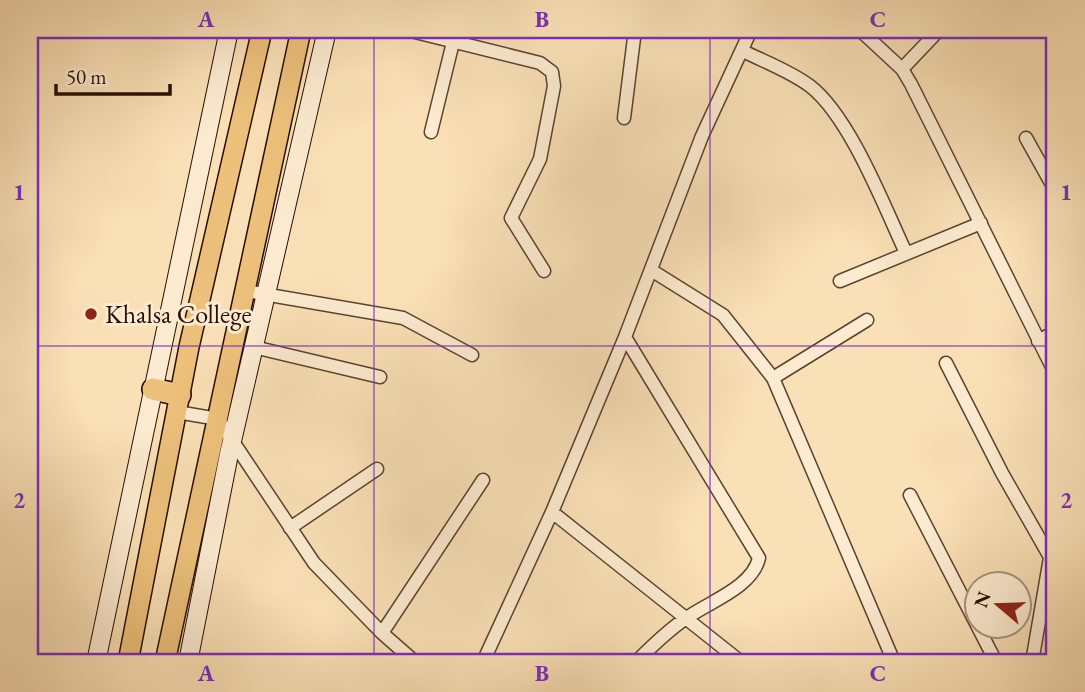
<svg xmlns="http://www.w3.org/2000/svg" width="1085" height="692" viewBox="0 0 1085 692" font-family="'EB Garamond',serif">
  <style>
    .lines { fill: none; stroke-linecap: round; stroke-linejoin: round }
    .minor-casing { stroke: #5c4230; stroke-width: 15 }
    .secondary-casing { stroke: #280e03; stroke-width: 20 }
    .primary-casing { stroke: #280e03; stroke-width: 22 }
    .trunk-casing { stroke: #280e03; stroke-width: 24 }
    .minor { stroke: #fcebd0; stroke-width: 12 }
    .secondary { stroke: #fcebd0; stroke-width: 18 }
    .primary { stroke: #edc07b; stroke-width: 19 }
    .trunk { stroke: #edc07b; stroke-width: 21 }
    .grid { fill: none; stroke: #7b2cbf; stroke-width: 2; stroke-opacity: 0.55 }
    .poi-dot { fill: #8f2418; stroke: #fcebd0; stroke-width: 2.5 }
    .labels { text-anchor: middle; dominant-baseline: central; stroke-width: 6; stroke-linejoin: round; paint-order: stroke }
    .poi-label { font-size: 26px; fill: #280e03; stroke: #fcebd0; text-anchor: start }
    .neatline { fill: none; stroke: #7b2cbf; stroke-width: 2.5 }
    .grid-label { font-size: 23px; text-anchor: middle; font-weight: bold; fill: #7b2cbf }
  </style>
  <rect width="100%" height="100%" fill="#fae0b6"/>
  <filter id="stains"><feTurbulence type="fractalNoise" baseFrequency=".00286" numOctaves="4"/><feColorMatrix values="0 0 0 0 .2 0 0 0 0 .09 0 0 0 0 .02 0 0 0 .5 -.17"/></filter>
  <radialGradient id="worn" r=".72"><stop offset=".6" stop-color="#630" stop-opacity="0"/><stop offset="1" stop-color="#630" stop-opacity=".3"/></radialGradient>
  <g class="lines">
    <g class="minor-casing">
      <path id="minor" d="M407,30L540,63L552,72L554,86L540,159L511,218L544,271
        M860,30L902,69L911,84L1055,373
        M743,51C765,62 790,71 810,86C850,117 884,206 906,253
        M902,69L939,30
        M624,118L635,30
        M431,132L456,30
        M1026,138L1055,190
        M651,270L723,315L773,378L894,662
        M840,281L981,223
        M246,291L403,318L472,355
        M625,337L759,558C752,588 708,602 685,619C667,631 651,647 636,662
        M1038,341L1055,332
        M254,347L380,377
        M946,363L1002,473L1050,557
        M773,378L867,320
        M177,412L218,419L314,563L382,633L415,662
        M910,495L996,662
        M552,512L741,662
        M290,528L377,469
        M382,633L483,480
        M483,662L552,512L625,337L702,136L751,30
        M1032,662L1055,529"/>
    </g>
    <g class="secondary-casing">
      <path id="secondary" d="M96,662L229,30
        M188,662L229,454L327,30"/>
    </g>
    <g class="primary-casing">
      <path id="primary" d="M128,662L189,347L262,30
        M165,662L301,30"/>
    </g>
    <g class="trunk-casing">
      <path id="trunk" d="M153,389L180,395"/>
    </g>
    <use href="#minor" class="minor"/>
    <use href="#secondary" class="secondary"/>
    <use href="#primary" class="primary"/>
    <use href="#trunk" class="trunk"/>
  </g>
  <path class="grid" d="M374,30V662M710,30V662M30,346H1055"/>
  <circle class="poi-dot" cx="91" cy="314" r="7"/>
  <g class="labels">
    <g class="poi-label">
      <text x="105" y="314">Khalsa College</text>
    </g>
  </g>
  <rect width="1085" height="692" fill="none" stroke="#fae0b6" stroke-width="77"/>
  <g transform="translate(998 605) rotate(289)"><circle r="33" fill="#fcebd0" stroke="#a7937e" stroke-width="2"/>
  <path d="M0-5L12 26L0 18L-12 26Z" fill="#8f2418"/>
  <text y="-10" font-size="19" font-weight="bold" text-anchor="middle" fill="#280e03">N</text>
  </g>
  <path d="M56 84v10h114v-10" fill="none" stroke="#280e03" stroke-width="3.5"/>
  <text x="66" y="84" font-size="21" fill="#280e03" stroke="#fcebd0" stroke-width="5" paint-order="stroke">50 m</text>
  <rect x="38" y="38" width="1008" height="616" class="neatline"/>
  <g class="grid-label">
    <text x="206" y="27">A</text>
    <text x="542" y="27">B</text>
    <text x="878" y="27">C</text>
    <text x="19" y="200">1</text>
    <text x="1066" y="200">1</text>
    <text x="19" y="508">2</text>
    <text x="1066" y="508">2</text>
    <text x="206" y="681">A</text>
    <text x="542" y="681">B</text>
    <text x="878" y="681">C</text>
  </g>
  <rect width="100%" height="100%" filter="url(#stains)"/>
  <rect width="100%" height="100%" fill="url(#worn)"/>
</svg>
